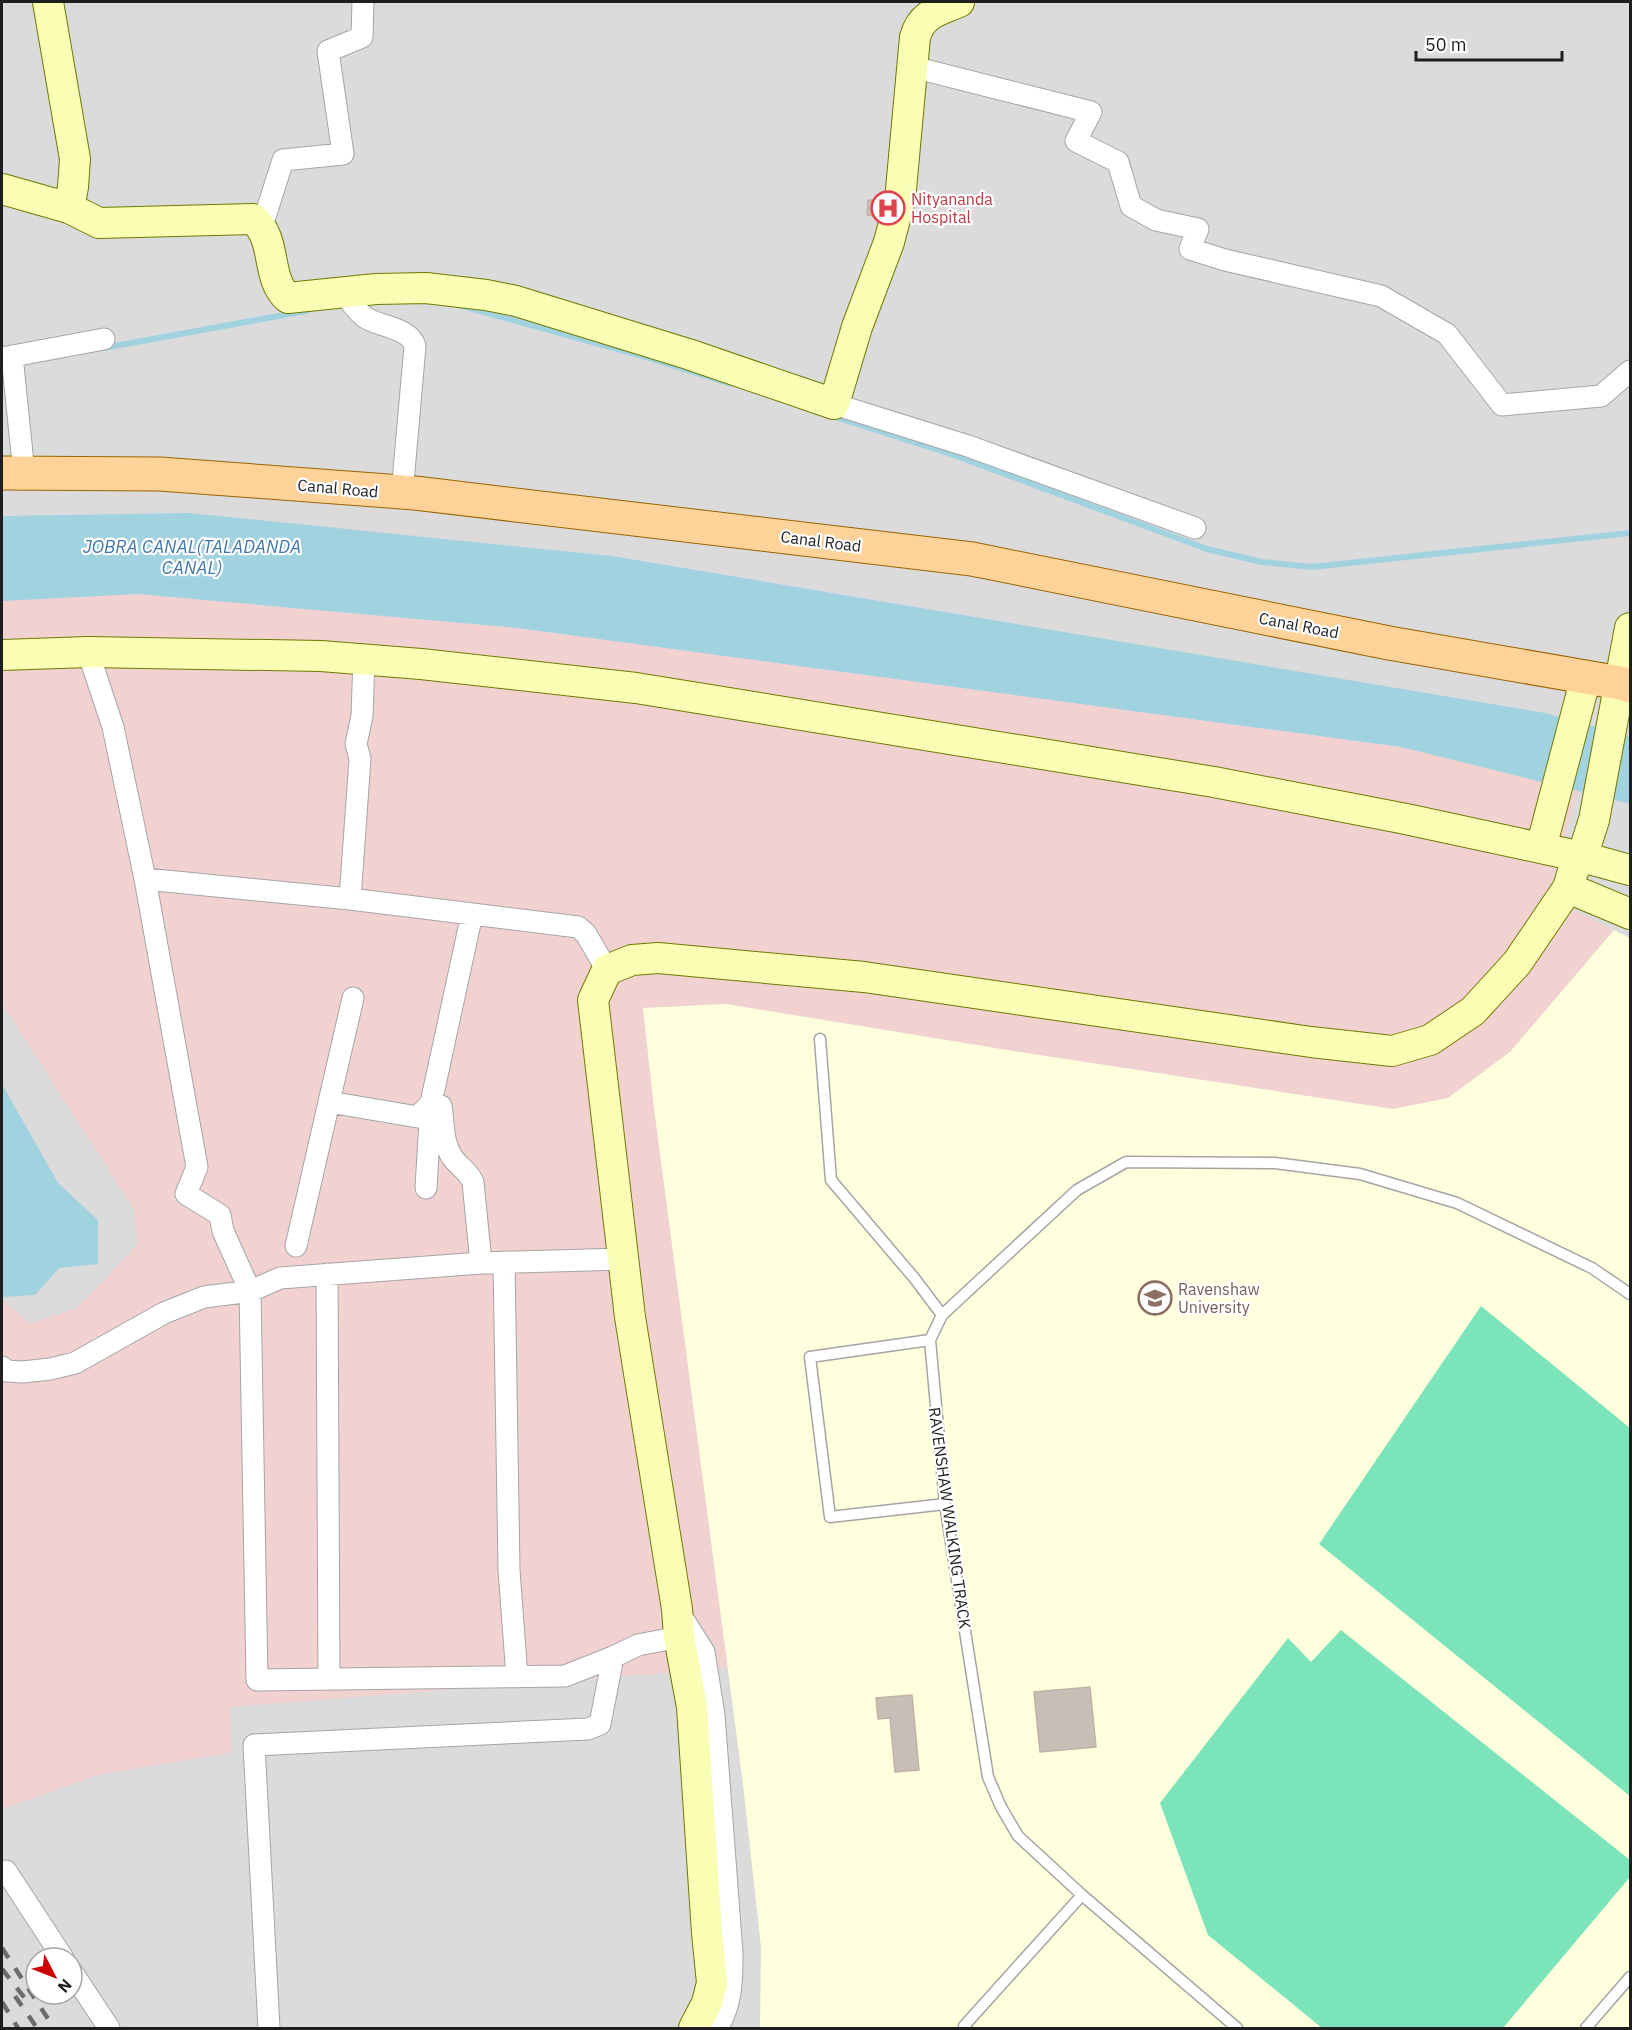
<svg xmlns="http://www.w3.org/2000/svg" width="1632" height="2030" viewBox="0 0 1632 2030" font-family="'IBM Plex Sans',sans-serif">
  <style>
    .residential { fill: #dcdbdb; fill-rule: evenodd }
    .commercial { fill: #f2d2d1 }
    .education { fill: #ffd }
    .pitch { fill: #7ce4bb }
    .water { fill: #a1d2e0 }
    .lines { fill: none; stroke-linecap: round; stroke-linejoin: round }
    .stream { stroke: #a1d2e0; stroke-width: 6 }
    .building { fill: #c8beb6; stroke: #c2b1a5; stroke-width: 1.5 }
    .lane-casing { stroke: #a5a5a5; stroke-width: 13 }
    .street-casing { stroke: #a5a5a5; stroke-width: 23 }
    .secondary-casing { stroke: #6e7a00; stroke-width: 32 }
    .primary-casing { stroke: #986400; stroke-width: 35 }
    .lane { stroke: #fff; stroke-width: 10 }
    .street { stroke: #fff; stroke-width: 21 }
    .secondary { stroke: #fafdb4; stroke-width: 30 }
    .primary { stroke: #ffd299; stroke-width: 33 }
    .rail { stroke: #6c6c6c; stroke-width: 4.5; stroke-dasharray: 12 12; stroke-linecap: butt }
    .labels { text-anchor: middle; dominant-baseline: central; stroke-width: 4.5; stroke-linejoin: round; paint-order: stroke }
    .health-label { font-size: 16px; fill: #be3a42; stroke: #fff; text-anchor: start }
    .street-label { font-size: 16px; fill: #1e1e1e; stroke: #fff }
    .education-label { font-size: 16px; fill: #785e54; stroke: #fff; text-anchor: start }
    .water-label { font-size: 18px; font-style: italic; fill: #4278ab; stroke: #fff }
  </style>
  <rect width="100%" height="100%" fill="#f0ebe3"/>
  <path class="residential" d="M2,2H1630V2028H2ZM36,1958H72V1994H36Z"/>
  <path class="commercial" d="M138,594L517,628L1401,747L1578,791L1548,897L1614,930L1510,1052L1448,1098L1393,1109L1020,1052L726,1004L643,1008L654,1108L728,1668L230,1707L232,1752L101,1774L2,1809V1299L30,1324L77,1308L138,1244L134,1210L2,1003V601Z"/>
  <path class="education" d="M1614,930L1630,938V2028H760L761,1947L743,1784L654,1108L643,1008L726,1004L1020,1052L1393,1109L1448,1098L1510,1052Z"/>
  <path class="pitch" d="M1481,1306L1630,1428V1796L1319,1544Z
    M1341,1630L1630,1860V1877L1503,2028H1322L1208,1935L1160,1803L1288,1638L1311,1662Z"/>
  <path class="water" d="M189,513L612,556L1545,713L1630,736V804L1401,747L517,628L138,594L2,601V516Z
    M2,1084L58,1183L98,1220V1264L59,1268L35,1295L2,1297Z"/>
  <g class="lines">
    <path class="stream" d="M462,306L639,355L731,384
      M104,348L306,311
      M832,416L951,454L1207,549L1262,562L1312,567L1630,533"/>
  </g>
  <path class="building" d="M868,200L882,201L878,217L867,215Z
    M1090,1687L1096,1747L1040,1752L1034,1692Z
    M912,1695L919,1770L895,1772L890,1718L878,1719L876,1698Z"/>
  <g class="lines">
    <g class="lane-casing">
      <path id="lane" d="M820,1039L831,1180L915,1279L942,1315
        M930,1340L810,1357L830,1517L945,1504
        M966,2028L964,2026L1082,1895
        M1237,2028L1082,1895L1018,1836L1001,1807L988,1777L945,1504L930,1340L942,1315L1077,1190L1126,1162L1275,1163L1360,1174L1457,1203L1592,1268L1630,1294
        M1586,2028L1630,1977"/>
    </g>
    <g class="street-casing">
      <path id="street" d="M913,67L1091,112L1076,141L1118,162L1131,206L1156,220L1198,229L1190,249L1225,260L1381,296L1447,334L1502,405L1601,396L1630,371
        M262,226L283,160L343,154L328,51L362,37L363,2
        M344,292C350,301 357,312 366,318C381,327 410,328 415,346L402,493
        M12,356L24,473
        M2,358L104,339
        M834,404L968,446L1195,528
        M88,652L113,727L145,879L350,899L578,927L586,934L607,970
        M145,879L197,1167L186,1194L220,1215L223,1231L250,1291L257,1680L565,1676L613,1657L638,1645L679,1637
        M350,899L360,759L356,744L362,716L364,659
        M329,1102L353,998
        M426,1188L431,1103L441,1106C444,1123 442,1141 452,1157C458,1166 468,1171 473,1182L481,1263
        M296,1246L329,1102L418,1117L431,1103L472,914
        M504,1262L509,1570L517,1677
        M327,1274L329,1679
        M2,1367L6,1371L23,1372L50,1369L75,1363L164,1313L204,1297L251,1291L280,1278L481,1263L624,1259
        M680,1614L704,1652L714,1715L732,1953C732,1980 732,2005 717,2028
        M6,1871L63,1958
        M72,1972L109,2028
        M269,2028L254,1745L588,1729L600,1724L613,1657"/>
    </g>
    <g class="secondary-casing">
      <path id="secondary" d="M48,2L75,159L73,187L69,208
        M2,189L69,208L99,223L253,219C278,239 265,278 288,298L376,289L426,288L486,295L516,301L688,354L834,404L857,327L889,242L900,200L915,37C922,13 939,11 959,2
        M2,655L88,652L321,656L421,664L636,688L1214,782L1406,819L1582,857L1630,870
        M1541,848L1586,677
        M1568,888L1630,914
        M694,2028L707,2003L712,1983L707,1933L692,1707L679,1637L677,1609L630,1317L593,1000L607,970L632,960L658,958L864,977L1311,1042L1392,1051L1430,1040L1473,1011L1517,963L1568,888L1573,871L1582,857L1594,820L1630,628"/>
    </g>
    <g class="primary-casing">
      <path id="primary" d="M2,473L160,474L415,493L972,559L1389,643L1620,683L1630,686"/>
    </g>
    <use href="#lane" class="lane"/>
    <use href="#street" class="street"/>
    <use href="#secondary" class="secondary"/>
    <use href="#primary" class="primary"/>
    <path class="rail" d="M2,1948L54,2028
      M2,1969L27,2001
      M15,1996L37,2028
      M2,2002L18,2028"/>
  </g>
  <defs>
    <g id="hospital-ring" transform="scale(1.725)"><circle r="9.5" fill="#fff" stroke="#e0444e" stroke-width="1.5"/><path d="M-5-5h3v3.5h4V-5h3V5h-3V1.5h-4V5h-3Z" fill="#e0444e"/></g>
    <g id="university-ring" transform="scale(1.725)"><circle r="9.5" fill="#fff" stroke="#8d6e63" stroke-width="1.5"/><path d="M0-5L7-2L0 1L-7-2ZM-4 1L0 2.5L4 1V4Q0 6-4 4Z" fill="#8d6e63"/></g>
  </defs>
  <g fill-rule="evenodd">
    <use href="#hospital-ring" x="888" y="208"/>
    <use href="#university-ring" x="1155" y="1298"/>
  </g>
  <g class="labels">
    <g class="health-label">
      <text x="911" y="199">Nityananda<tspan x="911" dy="18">Hospital</tspan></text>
    </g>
    <g class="street-label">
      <text transform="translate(338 488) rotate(5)">Canal Road</text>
      <text transform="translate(821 541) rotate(7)">Canal Road</text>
      <text transform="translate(1299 625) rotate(11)">Canal Road</text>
      <text transform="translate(950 1518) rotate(82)">RAVENSHAW WALKING TRACK</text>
    </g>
    <g class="education-label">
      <text x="1178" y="1289">Ravenshaw<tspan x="1178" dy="18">University</tspan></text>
    </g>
    <g class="water-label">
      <text x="192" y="546">JOBRA CANAL(TALADANDA<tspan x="192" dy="21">CANAL)</tspan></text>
    </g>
  </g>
  <rect width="1632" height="2030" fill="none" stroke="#1e1e1e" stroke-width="6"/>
  <g transform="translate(54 1976) rotate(132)"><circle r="28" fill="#ffffff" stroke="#a5a5a5" stroke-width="1.5"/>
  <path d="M0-4.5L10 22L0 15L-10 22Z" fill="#cc0002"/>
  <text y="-9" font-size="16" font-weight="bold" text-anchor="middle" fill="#1e1e1e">N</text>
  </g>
  <path d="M1416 51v9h146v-9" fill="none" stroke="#1e1e1e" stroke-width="3"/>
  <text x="1425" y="51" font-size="18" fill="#1e1e1e" stroke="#ffffff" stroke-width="4.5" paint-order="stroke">50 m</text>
</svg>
